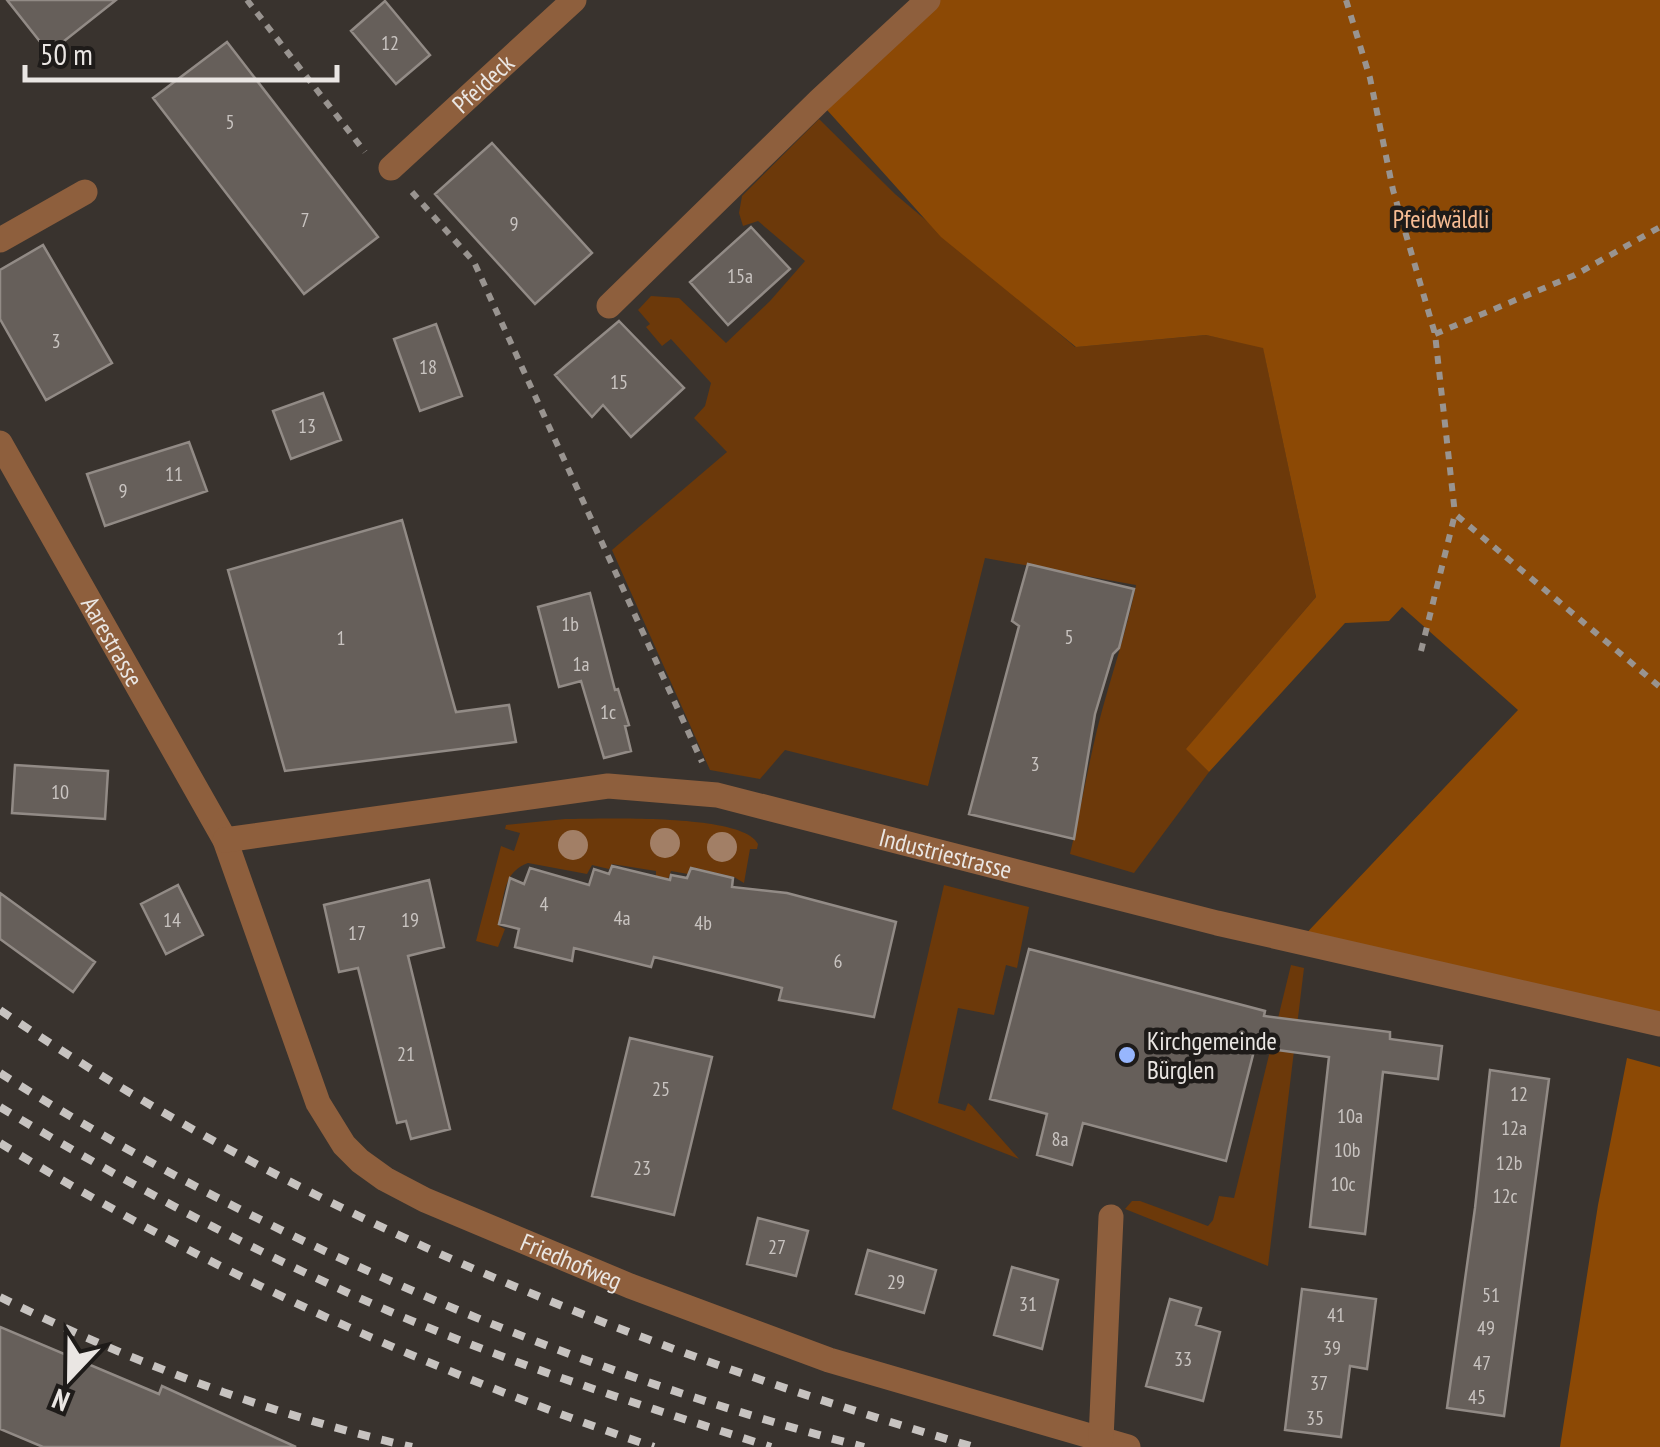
<svg xmlns="http://www.w3.org/2000/svg" width="1660" height="1447" viewBox="0 0 1660 1447" font-family="'PT Sans Narrow',sans-serif">
  <style>
    .green { fill: #6c390a }
    .forest { fill: #8c4905 }
    .building { fill: #665f5a; stroke: #928b86; stroke-width: 2.5 }
    .lines { fill: none; stroke-linecap: round; stroke-linejoin: round }
    .path { stroke: #999490; stroke-width: 6; stroke-dasharray: 8 8; stroke-linecap: butt }
    .minor { stroke: #8e5f3d; stroke-width: 25 }
    .rail { stroke: #c7c3c0; stroke-width: 8; stroke-dasharray: 12 12; stroke-linecap: butt }
    .tree { fill: #a27f66 }
    .poi-dot { fill: #97b6fd; stroke: #1e1b19; stroke-width: 4 }
    .labels { text-anchor: middle; dominant-baseline: central; stroke-width: 9; stroke-linejoin: round; paint-order: stroke }
    .number-label { font-size: 20px; fill: #c9c4c1 }
    .street-label { font-size: 25px; fill: #eae6e3; stroke: #1e1b19 }
    .park-label { font-size: 25px; fill: #f8bd94; stroke: #1e1b19 }
    .poi-label { font-size: 25px; fill: #eae6e3; stroke: #1e1b19; text-anchor: start }
  </style>
  <rect width="100%" height="100%" fill="#39332e"/>
  <path class="green" d="M819,119L895,194L1075,347L1206,335L1263,347L1316,597L1187,749L1209,772L1134,873L1070,854C1080,813 1087,771 1097,730C1109,681 1126,635 1136,585L985,558L928,786L785,750L760,779L710,770L612,550L727,452L694,418L705,406L711,383L671,339L662,346L646,327L650,324L638,310L651,296L679,298L726,343L770,301L805,261L758,221L743,226L739,213L742,196Z
    M565,819C600,819 743,813 758,844L757,849H750L744,883L734,877L691,867L688,874L671,871L667,882L656,878V871L612,864L609,869L592,865L587,874L528,863C503,872 504,896 499,920V926L505,929L498,947L476,941L501,846L514,851L520,833L505,829L506,825Z
    M944,885L1029,907L1017,968L1006,965L994,1015L958,1008L938,1103L965,1111L968,1103L972,1106L1019,1159L892,1109Z
    M1291,965L1304,968L1268,1266L1125,1209L1132,1201H1140L1208,1226L1213,1220L1219,1196L1234,1198Z"/>
  <path class="forest" d="M928,0H1660V1024L1298,942L1518,710L1402,607L1389,621L1345,623L1209,772L1186,749L1316,597L1263,348L1206,335L1076,347L941,237L819,101Z
    M1627,1058L1660,1067V1447H1560L1598,1205Z"/>
  <path class="building" d="M7,0H116L49,53Z
    M385,1L430,55L396,84L351,31Z
    M227,42L378,237L304,294L153,98Z
    M492,143L592,253L535,304L435,194Z
    M751,227L790,269L728,325L690,282Z
    M43,245L112,363L46,400L0,319V270Z
    M619,321L684,388L631,437L603,405L592,417L555,375Z
    M436,324L462,396L420,411L394,339Z
    M323,393L341,440L291,459L273,411Z
    M189,442L207,491L105,526L87,474Z
    M402,520L456,712L509,705L516,742L285,771L228,570Z
    M1028,564L1134,589L1119,648L1113,654L1095,714L1074,839L969,814L1019,626L1012,621Z
    M590,593L615,690L618,689L629,725L625,726L631,751L604,758L581,681L559,687L538,607Z
    M15,765L108,771L105,819L12,813Z
    M612,866L670,880L671,875L687,878L691,868L733,878L732,887L787,893L896,922L874,1017L779,1000L782,988L654,957L651,967L574,948L572,961L515,947L519,929L499,924L510,878L524,884L530,868L589,885L594,869L609,874Z
    M429,880L444,947L408,956L450,1129L411,1139L406,1121L397,1123L358,968L339,972L324,905Z
    M178,885L203,935L166,954L141,904Z
    M0,893L95,962L73,992L0,939Z
    M1029,949L1265,1011L1264,1016L1390,1032V1039L1442,1046L1438,1079L1383,1072L1365,1234L1310,1227L1329,1057L1255,1047L1226,1161L1083,1123L1072,1165L1037,1155L1047,1114L990,1099Z
    M630,1038L712,1057L674,1215L592,1196Z
    M1490,1070L1549,1079L1504,1416L1447,1408L1475,1208Z
    M758,1218L808,1231L796,1276L747,1264Z
    M868,1250L936,1270L924,1313L856,1294Z
    M1012,1267L1058,1280L1042,1349L994,1335Z
    M1302,1289L1376,1299L1367,1369L1350,1366L1341,1437L1285,1430Z
    M1170,1299L1201,1308L1196,1325L1220,1332L1203,1401L1146,1386Z
    M0,1327L159,1394L162,1386L296,1447H43L0,1429Z"/>
  <g class="lines">
    <path class="path" d="M247,0L365,152
      M1346,0L1370,78L1393,190L1435,334L1455,514
      M412,192L474,262L702,762
      M1435,334L1575,275L1660,227
      M1421,651L1455,514L1660,687"/>
    <g class="minor">
      <path id="s1" d="M391,168L574,0"/>
      <path d="M0,240L85,192"/>
      <path d="M609,306L819,101L928,0"/>
      <path id="s2" d="M0,443L225,840L318,1103L344,1145L360,1161L385,1179L425,1200L630,1286L829,1360L1128,1447"/>
      <path id="s3" d="M225,840L608,786L717,795L1217,923L1660,1024"/>
      <path d="M1101,1439L1111,1217"/>
    </g>
    <path class="rail" d="M0,1010C301,1214 627,1346 974,1447
      M0,1073C260,1238 566,1370 864,1447
      M0,1107C126,1183 256,1253 391,1312C514,1365 643,1406 771,1447
      M0,1143C207,1270 425,1370 654,1447
      M0,1297C133,1363 268,1414 412,1447"/>
  </g>
  <g class="tree">
    <circle cx="665" cy="843" r="15"/>
    <circle cx="573" cy="845" r="15"/>
    <circle cx="722" cy="847" r="15"/>
  </g>
  <circle class="poi-dot" cx="1127" cy="1055" r="10"/>
  <g class="labels">
    <g class="number-label">
      <text x="390" y="43">12</text>
      <text x="230" y="122">5</text>
      <text x="305" y="220">7</text>
      <text x="514" y="224">9</text>
      <text x="740" y="276">15a</text>
      <text x="56" y="341">3</text>
      <text x="428" y="367">18</text>
      <text x="619" y="382">15</text>
      <text x="307" y="426">13</text>
      <text x="174" y="474">11</text>
      <text x="123" y="491">9</text>
      <text x="570" y="624">1b</text>
      <text x="1069" y="637">5</text>
      <text x="341" y="638">1</text>
      <text x="581" y="664">1a</text>
      <text x="608" y="712">1c</text>
      <text x="1035" y="764">3</text>
      <text x="60" y="792">10</text>
      <text x="544" y="904">4</text>
      <text x="622" y="918">4a</text>
      <text x="172" y="920">14</text>
      <text x="410" y="920">19</text>
      <text x="703" y="923">4b</text>
      <text x="357" y="933">17</text>
      <text x="838" y="961">6</text>
      <text x="406" y="1054">21</text>
      <text x="661" y="1089">25</text>
      <text x="1519" y="1094">12</text>
      <text x="1350" y="1116">10a</text>
      <text x="1514" y="1128">12a</text>
      <text x="1060" y="1139">8a</text>
      <text x="1347" y="1150">10b</text>
      <text x="1509" y="1163">12b</text>
      <text x="642" y="1168">23</text>
      <text x="1343" y="1184">10c</text>
      <text x="1505" y="1196">12c</text>
      <text x="777" y="1247">27</text>
      <text x="896" y="1282">29</text>
      <text x="1491" y="1295">51</text>
      <text x="1028" y="1304">31</text>
      <text x="1336" y="1315">41</text>
      <text x="1486" y="1328">49</text>
      <text x="1332" y="1348">39</text>
      <text x="1183" y="1359">33</text>
      <text x="1482" y="1363">47</text>
      <text x="1319" y="1383">37</text>
      <text x="1477" y="1397">45</text>
      <text x="1315" y="1418">35</text>
    </g>
    <g class="street-label">
      <text stroke="none"><textPath href="#s1" startOffset="125">Pfeideck</textPath></text>
      <text stroke="none"><textPath href="#s2" startOffset="228">Aarestrasse</textPath></text>
      <text stroke="none"><textPath href="#s3" startOffset="732">Industriestrasse</textPath></text>
      <text stroke="none"><textPath href="#s2" startOffset="1042">Friedhofweg</textPath></text>
    </g>
    <g class="park-label">
      <text x="1441" y="219">Pfeidwäldli</text>
    </g>
    <g class="poi-label">
      <text x="1147" y="1041">Kirchgemeinde<tspan x="1147" dy="29">Bürglen</tspan></text>
    </g>
  </g>
  <g transform="translate(70 1377) rotate(202)" stroke="#1e1b19" stroke-width="8" paint-order="stroke">
  <path d="M0-8L18 38L0 25L-18 38Z" fill="#eae6e3"/>
  <text y="-15" font-size="28" font-weight="bold" text-anchor="middle" fill="#eae6e3">N</text>
  </g>
  <path d="M25 65v15h312v-15" fill="none" stroke="#eae6e3" stroke-width="5"/>
  <text x="40" y="65" font-size="30" fill="#eae6e3" stroke="#1e1b19" stroke-width="8" paint-order="stroke">50 m</text>
</svg>
